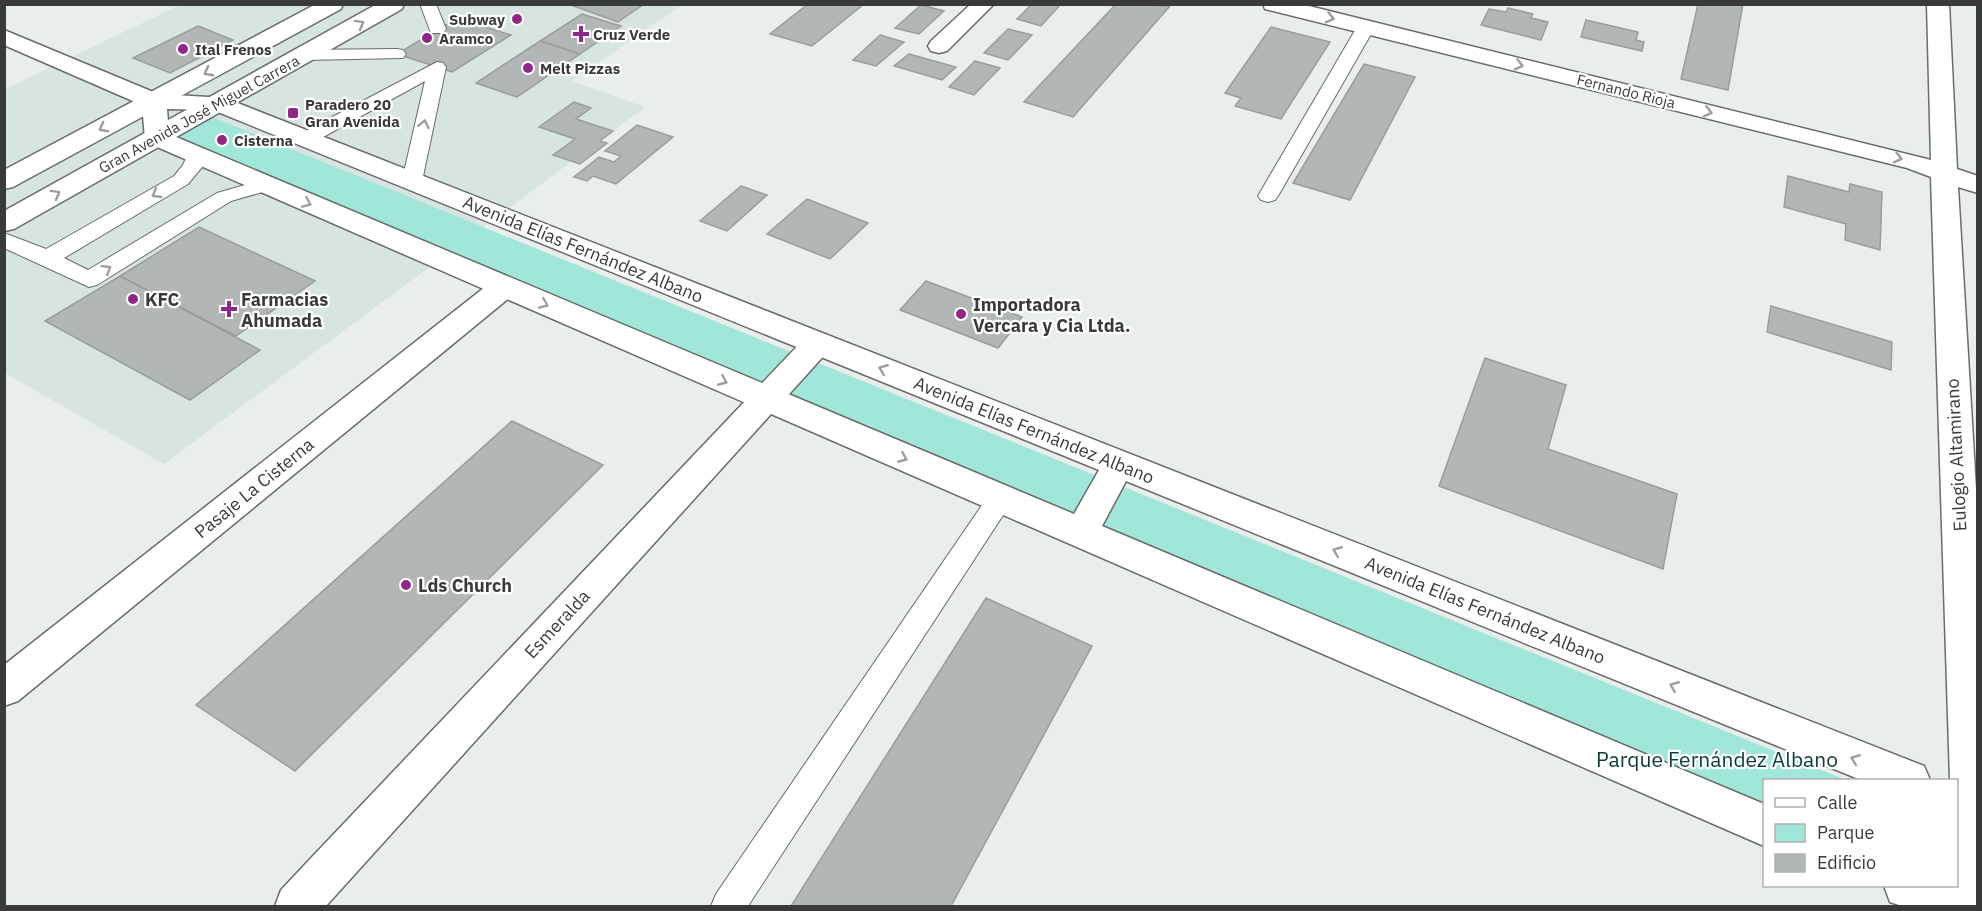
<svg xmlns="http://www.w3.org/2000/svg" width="1982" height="911" viewBox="0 0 1982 911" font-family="'IBM Plex Sans',sans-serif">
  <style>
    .built { fill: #d7e4e1 }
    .green { fill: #a0e6d9 }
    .building { fill: #b3b6b6; stroke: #999d9c; stroke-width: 1.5 }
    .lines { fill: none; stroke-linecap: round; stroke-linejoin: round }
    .lane-casing { stroke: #696c6b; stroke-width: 2 }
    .street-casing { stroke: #696c6b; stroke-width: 3 }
    .secondary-casing { stroke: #696c6b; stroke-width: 3 }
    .primary-casing { stroke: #696c6b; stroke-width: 3 }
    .lane { fill: #fff; fill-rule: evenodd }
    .street { fill: #fff; fill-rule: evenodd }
    .secondary { fill: #fff; fill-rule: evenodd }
    .primary { fill: #fff; fill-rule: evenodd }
    .oneway { stroke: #9c9d9c }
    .poi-dot { fill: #912689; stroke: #fff; stroke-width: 2 }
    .labels { text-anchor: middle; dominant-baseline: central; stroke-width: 4.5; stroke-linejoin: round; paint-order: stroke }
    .far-poi-label { font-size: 15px; font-weight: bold; fill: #393b3a; stroke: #fff; text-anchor: start }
    .far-street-label { font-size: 15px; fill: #393b3a; stroke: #fff }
    .street-label { font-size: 18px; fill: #393b3a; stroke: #fff }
    .poi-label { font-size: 18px; font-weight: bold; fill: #393b3a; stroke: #fff; text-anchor: start }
    .near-park-label { font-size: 21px; fill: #0a3e36; stroke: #fff }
  </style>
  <rect width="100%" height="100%" fill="#e9edec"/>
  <path class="built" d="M180,5H682L572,81L645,107L164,464L5,373V89Z"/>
  <path class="green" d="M212,117L1846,780H1764V811L175,138Z"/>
  <path class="building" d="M568,4H644L618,22Z
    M808,4H864L812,46L770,34Z
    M1032,4H1061L1041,26L1017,19Z
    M1116,4L1170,6L1073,117L1024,102Z
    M1698,4H1743L1728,90L1681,79Z
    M921,5L944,11L919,34L895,28Z
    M1508,8L1533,14L1531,18L1548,22L1541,40L1481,25L1489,9L1506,12Z
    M582,14L621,26L580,54L540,41Z
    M457,18L511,35L452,72L397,54Z
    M1586,20L1638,32L1636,40L1644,42L1642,51L1581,37Z
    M198,26L233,40L170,73L133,58Z
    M1271,27L1330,42L1281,119L1235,106L1241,98L1225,93Z
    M1008,29L1032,35L1008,60L984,53Z
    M880,35L904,42L876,66L853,60Z
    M540,41L580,54L517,97L476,83Z
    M909,54L956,67L942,80L894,66Z
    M975,61L1000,68L974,95L949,87Z
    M1364,64L1415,77L1350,200L1293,183Z
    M574,102L591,108L576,119L613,131L600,141L607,143L580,164L553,155L575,139L539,127Z
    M637,125L673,137L616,184L593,176L587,181L574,177L599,157L614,162L621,156L605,151Z
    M1788,176L1849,192L1850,184L1882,192L1880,250L1845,240L1846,224L1784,207Z
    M741,186L767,195L727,231L700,221Z
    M807,199L868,223L830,259L767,234Z
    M199,227L315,281L236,336L120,276Z
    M120,276L260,350L190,400L45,321Z
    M926,281L1022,317L998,348L900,310Z
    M1771,306L1892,342L1891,370L1767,332Z
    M1485,358L1566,385L1548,449L1677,494L1663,569L1439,486Z
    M512,421L603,465L295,771L196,705Z
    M986,598L1092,646L951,906H791Z"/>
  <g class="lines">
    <g class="lane-casing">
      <path id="lane" d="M420,4H436L446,29L443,33H431Z
        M1366,22L1372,23L1375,27L1278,196L1275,200L1268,202L1261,200L1258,196L1357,27L1360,23Z
        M397,49L403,50L406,54L403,58L304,60L298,59L295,55L298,51L304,50Z
        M437,62L443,63L446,67L422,181L419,185H405L402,181L425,81L314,142H300L297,138L300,134Z
        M196,149L203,151L206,155L203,166L188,184L64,258L88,270L217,193L266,179L273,181L276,185L273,189L231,201L97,285L89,287L4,248V233L46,249L174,176L183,165L189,151Z
        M1000,489L1009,492L1013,499L1009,506L748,906H711L716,894L991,492Z"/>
    </g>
    <g class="street-casing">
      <path id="street" d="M971,4H994L947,51L939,53L931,51L928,46L931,41Z
        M1263,4H1301L1931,160L1927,4H1949L1957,169L1978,176V193L1958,187L1978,523V906H1951V886H1956V780H1950L1931,177L1907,168L1265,9Z
        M504,277L514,280L518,287L514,294L18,701L4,706V665L494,280Z
        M818,332L829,336L833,343L829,350L326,906H275L281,890L312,857L807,336Z"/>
    </g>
    <g class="secondary-casing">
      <path id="secondary" d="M4,30L158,94L225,98L1924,766L1930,780H1861L1126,481L1102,526L1764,804V846L148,143L145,138L142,105L4,45ZM167,109L213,110L1099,470L1074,514L169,134Z
        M1956,779L1978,787V828L1956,820V780H1952Z
        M1956,884L1971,890L1977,906H1902L1890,902L1884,886Z"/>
    </g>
    <g class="primary-casing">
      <path id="primary" d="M316,4H343L341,9L13,187L4,189V170Z
        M377,4H404L402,9L14,229L4,231V211Z"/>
    </g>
    <use href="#lane" class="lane"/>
    <use href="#street" class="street"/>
    <use href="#secondary" class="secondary"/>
    <use href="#primary" class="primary"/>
  </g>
  <defs><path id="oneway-chevron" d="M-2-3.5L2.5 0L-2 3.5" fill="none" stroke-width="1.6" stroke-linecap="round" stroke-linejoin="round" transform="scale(1.5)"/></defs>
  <g class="oneway">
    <use href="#oneway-chevron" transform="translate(1330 18) rotate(14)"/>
    <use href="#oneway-chevron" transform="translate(360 24) rotate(-29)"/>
    <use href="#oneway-chevron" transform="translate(1519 65) rotate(14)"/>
    <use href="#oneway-chevron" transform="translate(208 72) rotate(152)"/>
    <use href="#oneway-chevron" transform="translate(1708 112) rotate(14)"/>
    <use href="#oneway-chevron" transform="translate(424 124) rotate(-78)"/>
    <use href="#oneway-chevron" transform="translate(103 128) rotate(152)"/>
    <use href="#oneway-chevron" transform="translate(1898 158) rotate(14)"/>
    <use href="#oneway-chevron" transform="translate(56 194) rotate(-29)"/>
    <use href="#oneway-chevron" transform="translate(156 194) rotate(150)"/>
    <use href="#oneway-chevron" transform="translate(307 203) rotate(23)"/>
    <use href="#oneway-chevron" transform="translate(107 269) rotate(-32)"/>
    <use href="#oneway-chevron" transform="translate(544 304) rotate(23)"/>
    <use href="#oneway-chevron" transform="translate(883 369) rotate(-158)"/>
    <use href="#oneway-chevron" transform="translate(723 381) rotate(23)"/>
    <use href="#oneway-chevron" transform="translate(903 458) rotate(23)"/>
    <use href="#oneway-chevron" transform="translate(1337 551) rotate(-158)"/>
    <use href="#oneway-chevron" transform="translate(1674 686) rotate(-158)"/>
    <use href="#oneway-chevron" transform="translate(1855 759) rotate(-158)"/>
  </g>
  <g class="poi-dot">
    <circle cx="517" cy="19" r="6"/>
    <path d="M578 25h6v6h6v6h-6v6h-6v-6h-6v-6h6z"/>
    <circle cx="427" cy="38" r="6"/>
    <circle cx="183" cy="49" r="6"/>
    <circle cx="528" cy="68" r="6"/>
    <rect x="287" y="107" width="12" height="12" rx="3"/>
    <circle cx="222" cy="140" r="6"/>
    <circle cx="133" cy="299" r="6"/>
    <path d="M226 300h6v6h6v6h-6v6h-6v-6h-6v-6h6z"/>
    <circle cx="961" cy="314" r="6"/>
    <circle cx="406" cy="585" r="6"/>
  </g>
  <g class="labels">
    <g class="far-poi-label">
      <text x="505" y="19" text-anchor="end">Subway</text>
      <text x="593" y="34">Cruz Verde</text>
      <text x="439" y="38">Aramco</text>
      <text x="195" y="49">Ital Frenos</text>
      <text x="540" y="68">Melt Pizzas</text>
      <text x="305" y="104">Paradero 20<tspan x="305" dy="17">Gran Avenida</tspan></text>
      <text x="234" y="140">Cisterna</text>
    </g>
    <g class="far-street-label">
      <text transform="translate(1626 91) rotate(14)">Fernando Rioja</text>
      <text transform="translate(199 114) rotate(-29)">Gran Avenida José Miguel Carrera</text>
    </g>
    <g class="street-label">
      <text transform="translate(583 249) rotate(22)">Avenida Elías Fernández Albano</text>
      <text transform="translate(1034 430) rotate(22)">Avenida Elías Fernández Albano</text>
      <text transform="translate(1956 455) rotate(-93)">Eulogio Altamirano</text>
      <text transform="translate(254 488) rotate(-39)">Pasaje La Cisterna</text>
      <text transform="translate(1485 610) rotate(22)">Avenida Elías Fernández Albano</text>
      <text transform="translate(557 624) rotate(-47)">Esmeralda</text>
    </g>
    <g class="poi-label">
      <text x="145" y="299">KFC</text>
      <text x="241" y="299">Farmacias<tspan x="241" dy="21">Ahumada</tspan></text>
      <text x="973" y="304">Importadora<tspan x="973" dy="21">Vercara y Cia Ltda.</tspan></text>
      <text x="418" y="585">Lds Church</text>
    </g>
    <g class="near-park-label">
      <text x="1717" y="759">Parque Fernández Albano</text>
    </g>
  </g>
  <rect width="1982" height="911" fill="none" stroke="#393b3a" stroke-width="12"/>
  <rect x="1763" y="779" width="195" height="108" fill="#ffffff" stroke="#b0b1b0" stroke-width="1.5"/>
  <rect x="1775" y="798" width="30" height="9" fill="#ffffff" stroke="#b0b1b0" stroke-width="1.5"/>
  <text x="1817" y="809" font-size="18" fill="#393b3a">Calle</text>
  <rect x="1775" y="824" width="30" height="18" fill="#a0e6d9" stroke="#b0b1b0" stroke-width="1.5"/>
  <text x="1817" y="839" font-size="18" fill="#393b3a">Parque</text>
  <rect x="1775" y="854" width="30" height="18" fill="#b3b6b6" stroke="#b0b1b0" stroke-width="1.5"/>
  <text x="1817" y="869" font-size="18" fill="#393b3a">Edificio</text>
</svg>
